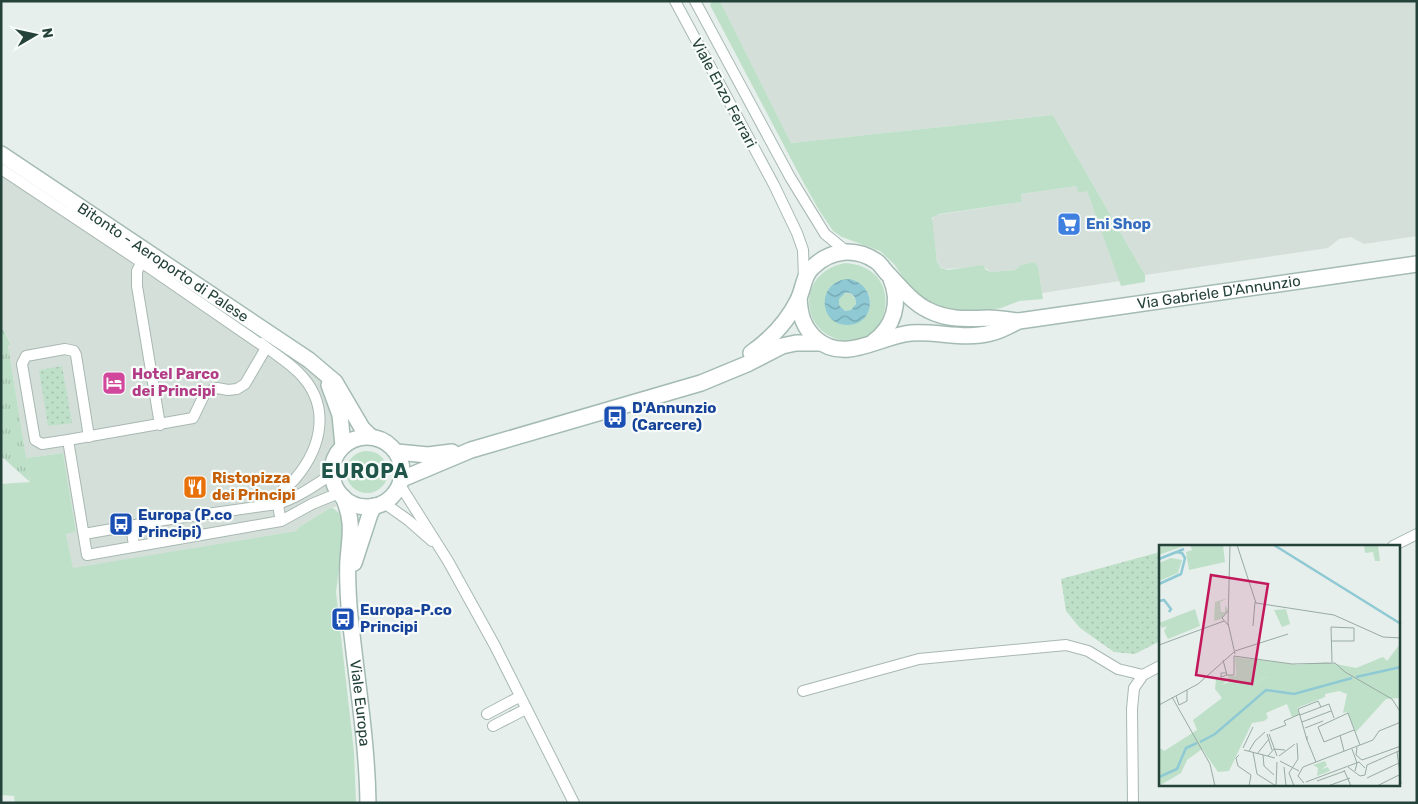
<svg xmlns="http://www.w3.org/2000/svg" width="1418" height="804" viewBox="0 0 1418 804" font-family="Rubik,sans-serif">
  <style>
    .built { fill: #d4dfda }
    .grass { fill: #bfe0c8; fill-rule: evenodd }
    .park { fill: url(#park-tufts) }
    .garden { fill: url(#garden-dots) }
    .water { fill: url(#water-waves); fill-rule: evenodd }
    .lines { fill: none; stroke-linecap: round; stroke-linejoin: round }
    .minor-casing { stroke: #a8b8b2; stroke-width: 12 }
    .secondary-casing { stroke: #a4bbb3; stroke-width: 18 }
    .minor { stroke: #fff; stroke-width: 10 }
    .secondary { stroke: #fff; stroke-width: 15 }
    .labels { text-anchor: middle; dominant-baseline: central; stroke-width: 4.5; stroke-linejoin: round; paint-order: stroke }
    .street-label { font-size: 15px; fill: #24423a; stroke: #f7fbf9 }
    .shop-label { font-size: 15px; font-weight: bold; fill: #366cbe; stroke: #f7fbf9; text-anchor: start }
    .hotel-label { font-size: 15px; font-weight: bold; fill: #b23c85; stroke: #f7fbf9; text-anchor: start }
    .transit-label { font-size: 15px; font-weight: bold; fill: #164399; stroke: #f7fbf9; text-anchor: start }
    .food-label { font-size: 15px; font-weight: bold; fill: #c56008; stroke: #f7fbf9; text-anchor: start }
    .district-label { font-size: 20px; font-weight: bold; letter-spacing: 1px; fill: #1f5548; stroke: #f7fbf9 }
    .inset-river { fill: none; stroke: #8ec9d4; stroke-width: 2.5 }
    .inset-road { fill: none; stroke: #98aaa4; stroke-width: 1 }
    .view { fill: #c2185b; fill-opacity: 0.15; stroke: #c2185b; stroke-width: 2.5 }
    .inset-edge { fill: none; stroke: #24423a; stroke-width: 2.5 }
  </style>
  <defs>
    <pattern id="park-tufts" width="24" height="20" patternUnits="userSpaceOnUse" patternTransform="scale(1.25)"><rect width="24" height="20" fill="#bfe0c8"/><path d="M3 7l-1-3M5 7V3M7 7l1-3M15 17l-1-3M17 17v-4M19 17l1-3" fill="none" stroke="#a4c1ad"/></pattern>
    <pattern id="garden-dots" width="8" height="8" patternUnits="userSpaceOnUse" patternTransform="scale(1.25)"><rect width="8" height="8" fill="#bfe0c8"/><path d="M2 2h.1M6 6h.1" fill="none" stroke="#a4c1ad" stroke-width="1.8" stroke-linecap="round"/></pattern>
    <pattern id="water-waves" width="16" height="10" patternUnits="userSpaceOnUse" patternTransform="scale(1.25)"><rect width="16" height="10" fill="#8ec9d4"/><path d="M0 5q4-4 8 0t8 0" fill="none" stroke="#74a5ad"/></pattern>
  </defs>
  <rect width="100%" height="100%" fill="#e6efeb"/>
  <path class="built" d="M720,1H1417V236L1364,244L1351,237L1339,239L1328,248L1145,275L1053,115L791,143Z
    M1,163L303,364L320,380L327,390L336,412V445L330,452L325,467L323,477L327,491L337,506L328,509L299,527L296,531L73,569L66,534L76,532L63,453L26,458L8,345L11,344L1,325Z
    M1077,186L1087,191L1120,281L1042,293L1038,266L1034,262L1021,265L1015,270L991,272L984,267L944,269L938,265L931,221L936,215L1022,202L1021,194Z"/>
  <path class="grass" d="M712,1H720L791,143L1053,115L1145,275V282L1121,286L1087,191L1078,193L1077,186L1021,194L1022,202L939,214L932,218L937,262L941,268L948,270L983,265L986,270L991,272L1015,270L1021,265L1034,262L1038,266L1043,299L1019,301L1001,308L978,312L969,313L950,310L923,298L910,287L894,264L880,251L842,237L833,231L819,210L801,178L710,5Z
    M845,263C910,267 889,355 837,339C826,336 816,327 812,317C802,290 819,268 845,263ZM855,281C884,294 867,334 836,322V282Z
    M838 302a9 9 0 1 1 18 0a9 9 0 1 1-18 0Z
    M346 472a21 21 0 1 1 42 0a21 21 0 1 1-42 0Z
    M63,453L76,532L66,534L73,568L296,531L299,527L330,508H333L339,513L341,519L345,521L336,592L354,752L356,803H15L14,796L1,795V484L30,482L26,458Z"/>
  <path class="park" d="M1,325L11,345H8L30,482L1,456Z"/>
  <path class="garden" d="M62,366L72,423L48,426L39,370Z
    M1160,552V641L1135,654L1114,652L1080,628L1066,611L1061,579Z"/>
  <path class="water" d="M850,279C879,286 875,326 847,325C817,324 817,279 850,279ZM845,293C852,292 856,296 856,304L851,310L845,311L839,305V299Z"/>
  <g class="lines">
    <g class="minor-casing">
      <path id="minor" d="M675,1L774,185L797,233L803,250L804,279
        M695,1L790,177L825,234L846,251
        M1,169L141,262L266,348L245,384L237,389L228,390L217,388L205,393L193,418L68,440L87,555L281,521L312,504L339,493
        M144,257L137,271V286L160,425
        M261,343C273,353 287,361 298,372C331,404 323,446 295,479C293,482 289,484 286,486C275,497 278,507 281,521
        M68,440L42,444L35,440L22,364L26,356L65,349L74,351L76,355L89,437
        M400,485L448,561L495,646L574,803
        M384,503L408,520L432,541
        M131,525L134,546
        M84,534L164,520L277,504C297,498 314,486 332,474
        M1393,546L1417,534
        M803,691L919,659L1066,645L1088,651L1118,669L1143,675
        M487,714L519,697
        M493,726L526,709
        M1133,803L1132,709L1134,688L1143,675L1160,666"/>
    </g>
    <g class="secondary-casing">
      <g id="secondary">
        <path id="s1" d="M1,154L309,360L335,382L362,428L370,436"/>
        <path id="s2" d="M799,298C800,315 803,327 816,339C845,364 879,336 911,333C937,331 965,340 991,333C1001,331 1010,325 1019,321L1417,264"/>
        <path d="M873,342C894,327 901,302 891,279"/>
        <path d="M751,353C771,339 787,322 798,300C804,288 803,275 814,266C831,250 855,247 876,261C881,264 884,271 889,275C900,287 913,303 928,310C947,320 967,319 988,318C997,318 1008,320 1018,321"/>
        <path d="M329,385L340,415L343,446"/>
        <circle cx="367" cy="472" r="35"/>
        <path d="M397,452L428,455L452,452"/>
        <path d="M402,479L471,450L701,383L747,364L782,346L796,343H821"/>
        <path id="s3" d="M343,497C354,522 350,535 348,560C347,575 348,591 349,606C355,671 367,737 368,803"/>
        <path d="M354,563L370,514L374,506"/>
      </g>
    </g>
    <use href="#minor" class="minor"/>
    <use href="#secondary" class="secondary"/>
  </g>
  <defs>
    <g id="supermarket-square" transform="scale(1.25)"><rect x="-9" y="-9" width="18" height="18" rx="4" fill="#3f7fe0" stroke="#f7fbf9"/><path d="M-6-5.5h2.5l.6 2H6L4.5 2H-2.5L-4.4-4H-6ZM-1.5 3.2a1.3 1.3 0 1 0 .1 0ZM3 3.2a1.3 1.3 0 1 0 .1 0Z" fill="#fff"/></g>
    <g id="hotel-square" transform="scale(1.25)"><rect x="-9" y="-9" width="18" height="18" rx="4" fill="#d1479c" stroke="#f7fbf9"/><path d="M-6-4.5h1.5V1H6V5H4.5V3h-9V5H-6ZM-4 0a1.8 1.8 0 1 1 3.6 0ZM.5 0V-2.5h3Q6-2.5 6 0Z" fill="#fff"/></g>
    <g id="bus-square" transform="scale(1.25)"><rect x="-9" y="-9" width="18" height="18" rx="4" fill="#1a4fb4" stroke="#f7fbf9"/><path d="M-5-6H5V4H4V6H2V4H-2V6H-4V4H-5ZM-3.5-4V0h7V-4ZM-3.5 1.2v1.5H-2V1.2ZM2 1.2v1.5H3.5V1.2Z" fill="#fff"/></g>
    <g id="restaurant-square" transform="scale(1.25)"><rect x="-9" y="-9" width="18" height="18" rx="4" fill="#e8710a" stroke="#f7fbf9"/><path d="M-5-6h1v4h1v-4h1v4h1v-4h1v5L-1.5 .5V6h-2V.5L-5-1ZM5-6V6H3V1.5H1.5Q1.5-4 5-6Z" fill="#fff"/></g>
  </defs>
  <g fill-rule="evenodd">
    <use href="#supermarket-square" x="1069" y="224"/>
    <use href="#hotel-square" x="114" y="383"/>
    <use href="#bus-square" x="615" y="417"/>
    <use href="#restaurant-square" x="195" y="487"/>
    <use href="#bus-square" x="121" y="524"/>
    <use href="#bus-square" x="343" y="619"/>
  </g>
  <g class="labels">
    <g class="street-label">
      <text transform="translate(724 93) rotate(62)">Viale Enzo Ferrari</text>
      <text stroke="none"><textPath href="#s1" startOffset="195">Bitonto - Aeroporto di Palese</textPath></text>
      <text stroke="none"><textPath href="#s2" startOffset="458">Via Gabriele D'Annunzio</textPath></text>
      <text stroke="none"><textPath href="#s3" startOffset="208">Viale Europa</textPath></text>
    </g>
    <g class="shop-label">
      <text x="1086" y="224">Eni Shop</text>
    </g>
    <g class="hotel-label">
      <text x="132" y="374">Hotel Parco<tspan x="132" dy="17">dei Principi</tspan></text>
    </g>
    <g class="transit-label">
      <text x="632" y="408">D'Annunzio<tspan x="632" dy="17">(Carcere)</tspan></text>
      <text x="138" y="515">Europa (P.co<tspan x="138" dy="17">Principi)</tspan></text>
      <text x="360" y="610">Europa-P.co<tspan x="360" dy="17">Principi</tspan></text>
    </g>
    <g class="food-label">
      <text x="212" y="478">Ristopizza<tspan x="212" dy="17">dei Principi</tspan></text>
    </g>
    <g class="district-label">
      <text x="365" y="471">EUROPA</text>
    </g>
  </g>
  <g transform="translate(1159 545)">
    <rect width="241" height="241" fill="#e6efeb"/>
    <path d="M0,0H27L0,10ZM31,0H64L66,17L30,25L27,7L33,5ZM205,0H219L221,16H216L214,7L206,8ZM12,13L23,15L19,28L0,36V18ZM69,53L61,57L62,67H66V60L69,65L62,74L44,79L55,76L56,57ZM36,64L41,81L9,94L5,86L8,81L3,83L0,78ZM127,64L131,79L123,82L115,65ZM76,112L109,116V131L92,140L70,137L69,130L77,131ZM166,216L168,220L163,224L169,222L171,226L158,231L159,223L154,220Z" fill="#bfe0c8"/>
    <path d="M241,99V153L227,154L197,187L188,167L184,168L188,149L180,146L166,149V152L138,163L140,169L133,172L128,159L107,168L109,173L105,176L93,178L70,226L59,227L43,204L28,215L22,228L0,241V202L5,206L38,185L34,175L63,153L56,144L57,134L71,133L63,140L70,137L92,140L109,131V116L139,120L167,117L197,123L224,112L228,116Z" fill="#bfe0c8"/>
    <path class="inset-river" d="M115,0L242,79M0,14L25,4M0,39L22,29L26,13L23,8L17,7M0,56L5,55L12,64L10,67M197,132L242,122M41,197L56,189L107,145L135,149L193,133M0,232L18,224L27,203L38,198"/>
    <path class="inset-road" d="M71,0L69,78L76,109M78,0L97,58L175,70L224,92L242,93M69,80L63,73L69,66M94,81L96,57M0,100L65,76M76,106L129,89M75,111V130M75,111L133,119L176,118L186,127L233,154L242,168M64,115L68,130H75M173,117L172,82L195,83V96H173M68,128H62V132L68,130M17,151L20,160L28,156V145M13,152L51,219L56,241M0,160L39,139L75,107M141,170L170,159L175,173M143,177L172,166M146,183L164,176M195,185L165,197L159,182L189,168L201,200M111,186L127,180L125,176L141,169M108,189L113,205M110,189L118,211M181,190L185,206M148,191V195L139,164L159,156L162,162M148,195L157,217M198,202L197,210L203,215L242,201M84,203L94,182M193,204L198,218L196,226M85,205L116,213M90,206L96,196L106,187M238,206L242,239M94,207L98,229L117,241M98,209L110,194M80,210L77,213L79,221L92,230L90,241M104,210L105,221L115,230M109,211L115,204L126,205M120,211L136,199M121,216L140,226M125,222L127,241M189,222L201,231M185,225L192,241M201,231L206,230L208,220L242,205M208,233L242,217M158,236L186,226M147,237L200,217L206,223M145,238L139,231L144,222L214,195L220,186L242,177M117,241L118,217M135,241L130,228L139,214L138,198M169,241L191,233M218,241L242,229"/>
    <path class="view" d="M52,30L109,39L93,139L37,130Z"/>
    <rect width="241" height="241" class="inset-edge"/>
  </g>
  <rect width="1418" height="804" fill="none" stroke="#24423a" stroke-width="5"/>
  <g transform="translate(35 35) rotate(81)" stroke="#f7fbf9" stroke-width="4" paint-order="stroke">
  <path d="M0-4L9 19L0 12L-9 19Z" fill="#24423a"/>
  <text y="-8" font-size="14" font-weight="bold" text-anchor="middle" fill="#24423a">N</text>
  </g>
</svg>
